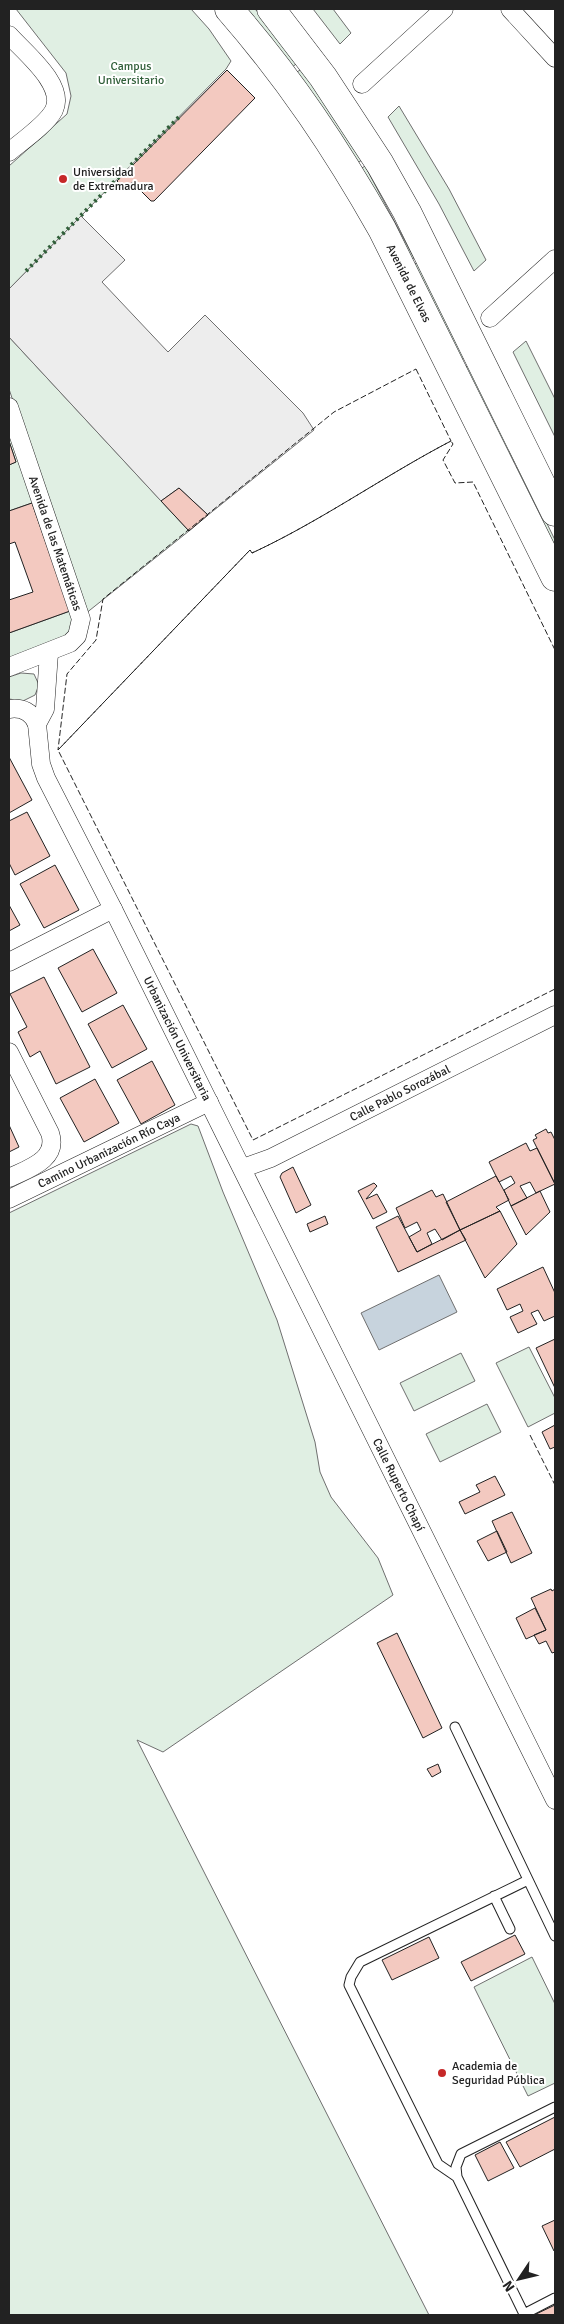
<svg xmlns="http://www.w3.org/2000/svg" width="564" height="2324" viewBox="0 0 564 2324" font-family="Signika,sans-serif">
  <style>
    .green { fill: #e0efe3; stroke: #6f6f6f }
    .parking { fill: #ededed; stroke: #6f6f6f }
    .water { fill: #c7d3dd; stroke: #6f6f6f }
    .building { fill: #f3c9c0; stroke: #222 }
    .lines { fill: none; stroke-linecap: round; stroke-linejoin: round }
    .lane-casing { stroke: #222; stroke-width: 11 }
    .street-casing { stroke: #222; stroke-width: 19 }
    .highway-casing { stroke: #222; stroke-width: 29 }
    .lane { stroke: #fff; stroke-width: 9 }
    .street { stroke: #fff; stroke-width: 18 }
    .highway { stroke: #fff; stroke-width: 28 }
    .hedge { stroke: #2f5e38; stroke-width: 4; stroke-dasharray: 2.5 4; stroke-linecap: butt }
    .fence { stroke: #222; stroke-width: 1; stroke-dasharray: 6 2.5; stroke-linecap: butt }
    .poi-dot { fill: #c62828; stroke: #fff; stroke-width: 2 }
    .labels { text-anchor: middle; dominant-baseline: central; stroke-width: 4; stroke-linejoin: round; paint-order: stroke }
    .park-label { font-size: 12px; fill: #2f5e38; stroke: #fff }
    .poi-label { font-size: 12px; fill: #222; stroke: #fff; text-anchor: start }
    .street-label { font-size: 12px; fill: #222; stroke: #fff }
  </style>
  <rect width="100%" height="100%" fill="#fff"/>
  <path class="green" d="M16,9H191L209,29L231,61L226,69L9,289V166L67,114L71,96L66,73Z
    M239,9H255L270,26L296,64L291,68Z
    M313,9H333L351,33L340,44Z
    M302,69L362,160L356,164L295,73Z
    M399,106L449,189L486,260L474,271L439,204L388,117Z
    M365,166L414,258L408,261L359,170Z
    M418,262L465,358L458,361L411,266Z
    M9,337L189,531L85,614L9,389Z
    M526,341L555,399V437L513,352Z
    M469,365L516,461L509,464L462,369Z
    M9,431L73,614V626L63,639L9,661V633L70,611L32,503L9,511V465L16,462L9,441Z
    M519,466L555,540V556L513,470Z
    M21,673L34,674L39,685L35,695L23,701L9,699V677Z
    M191,1124L198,1126L223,1192L277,1320L315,1442L320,1472L331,1497L378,1558L393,1595L163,1752L137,1740L429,2315H9V1213Z
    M529,1347L555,1398V1413L528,1427L496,1363Z
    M461,1353L475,1381L414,1411L400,1383Z
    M487,1404L501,1432L440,1462L426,1434Z
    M532,1957L555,2004V2083L528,2096L474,1987Z"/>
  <path class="parking" d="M81,216L125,260L102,282L168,352L205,315L303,413L314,430L208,515L179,488L161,501L9,337V289Z"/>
  <path class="water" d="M439,1275L457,1312L379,1350L361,1313Z"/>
  <path class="building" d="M227,70L255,98L154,201H151L132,182L125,189L117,181Z
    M9,441L16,462L9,465Z
    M179,488L208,515L189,531L161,501Z
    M32,503L70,611L9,633V600L33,592L15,542L9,544V511Z
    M9,757L32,800L9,813Z
    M27,812L50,856L15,875L9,863V821Z
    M55,865L79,910L44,928L20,884Z
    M9,905L20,925L9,931Z
    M93,949L117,993L82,1012L58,968Z
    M44,977L90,1067L56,1084L40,1051L30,1057L18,1032L27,1027L10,994Z
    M123,1005L147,1049L112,1068L88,1024Z
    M152,1061L175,1105L141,1124L117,1080Z
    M95,1079L119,1123L84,1142L60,1098Z
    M9,1125L19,1147L9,1152Z
    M546,1129L548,1133L551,1132L555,1140V1184L533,1140L537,1138L535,1135Z
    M526,1143L530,1151L537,1148L555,1184L536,1193L530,1182L520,1186L527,1198L511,1206L504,1190L515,1183L511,1176L499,1182L489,1162Z
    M293,1167L311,1205L296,1213L280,1177L282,1173Z
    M496,1176L509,1200L496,1207L500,1211L460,1230L446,1202Z
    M374,1183L377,1186L366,1199L377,1194L387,1212L373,1219L358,1191Z
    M432,1190L436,1197L443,1194L460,1230L442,1240L435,1229L427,1233L432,1244L417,1252L409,1237L421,1230L417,1222L405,1228L396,1208Z
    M540,1191L550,1212L526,1235L511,1206Z
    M500,1211L517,1244L485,1278L460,1230Z
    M325,1216L328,1224L310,1232L307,1224Z
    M398,1216L417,1252L460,1230L466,1240L398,1272L376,1227Z
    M543,1267L555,1293V1316L544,1321L538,1310L531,1313L537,1324L518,1333L510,1317L523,1311L520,1304L507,1310L497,1289Z
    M555,1339V1388L536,1348Z
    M555,1425V1447L550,1449L542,1432Z
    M495,1476L505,1495L465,1514L459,1502L480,1492L476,1485Z
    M512,1512L532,1553L511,1563L492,1521Z
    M497,1531L507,1552L488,1561L477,1541Z
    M551,1589L552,1591L555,1589V1652L552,1653L546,1641L539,1644L534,1635L546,1630L531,1598Z
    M535,1608L546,1630L526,1639L516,1618Z
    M397,1633L442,1728L423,1738L377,1643Z
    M438,1764L441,1772L432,1777L427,1769Z
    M515,1935L525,1954L471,1981L461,1962Z
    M429,1937L439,1958L392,1980L382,1960Z
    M555,2117V2149L520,2167L506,2142Z
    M500,2142L514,2168L488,2181L475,2155Z
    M555,2220V2251H554L542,2226Z
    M555,2305V2315H534Z"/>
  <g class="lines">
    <g class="lane-casing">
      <path id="lane" d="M455,1727L555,1936
        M494,1896L510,1929
        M555,2107L461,2154L456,2167L457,2177L524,2314L555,2298
        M457,2177L438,2164L433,2154L349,1985L351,1977L360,1962L528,1880"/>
    </g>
    <g class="street-casing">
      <g id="street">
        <path d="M510,9L555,58"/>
        <path d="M9,35C24,52 66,85 54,110C47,124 21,142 9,152"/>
        <path d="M362,84L444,9"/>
        <path d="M490,318L555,259"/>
        <path id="s1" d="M9,407L81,619L77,636L70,643L9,667"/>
        <path id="s2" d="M49,653L45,709L37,724L41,764L46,778L113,909L555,1800"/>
        <path d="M9,709C22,707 32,712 37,724"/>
        <path d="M9,962L113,909"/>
        <path d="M9,1052L50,1133C59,1160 27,1169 9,1178"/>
        <path id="s3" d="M243,1168L271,1158L555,1015"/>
        <path id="s4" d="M9,1199L209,1102"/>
      </g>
    </g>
    <g class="highway-casing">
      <g id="highway">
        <path id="s5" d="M229,9C290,79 336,148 382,229L555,577"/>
        <path d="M271,9L323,77L380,164L407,212L555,512"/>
      </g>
    </g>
    <use href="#lane" class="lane"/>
    <use href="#street" class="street"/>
    <use href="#highway" class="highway"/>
    <path class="hedge" d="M131,165L179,117
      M26,271L119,177"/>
    <path class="fence" d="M416,369L451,441C384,476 321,521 252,553L250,550L58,750L67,674L96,640L103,599L334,412Z
      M555,650L473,482L455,483L443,460L453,444L451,441C384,476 321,521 252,553L250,550L58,750L253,1140L555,989
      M530,1435L555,1485"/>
  </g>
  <g class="poi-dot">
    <circle cx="63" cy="179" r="5"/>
    <circle cx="442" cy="2073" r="5"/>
  </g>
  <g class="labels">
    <g class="park-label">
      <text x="131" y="66">Campus<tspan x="131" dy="14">Universitario</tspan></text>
    </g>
    <g class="poi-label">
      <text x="73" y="172">Universidad<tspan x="73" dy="14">de Extremadura</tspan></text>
      <text x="452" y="2066">Academia de<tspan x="452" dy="14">Seguridad Pública</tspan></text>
    </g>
    <g class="street-label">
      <text stroke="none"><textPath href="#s5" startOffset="329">Avenida de Elvas</textPath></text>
      <text stroke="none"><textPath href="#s1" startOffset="144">Avenida de las Matemáticas</textPath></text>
      <text stroke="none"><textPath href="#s2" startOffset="420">Urbanización Universitaria</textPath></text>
      <text stroke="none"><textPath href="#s3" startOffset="174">Calle Pablo Sorozábal</textPath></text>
      <text stroke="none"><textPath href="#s4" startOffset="111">Camino Urbanización Río Caya</textPath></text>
      <text stroke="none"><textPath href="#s2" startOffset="918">Calle Ruperto Chapí</textPath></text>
    </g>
  </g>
  <rect width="564" height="2324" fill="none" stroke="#222222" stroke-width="20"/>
  <g transform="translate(519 2279) rotate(235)" stroke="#ffffff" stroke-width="4" paint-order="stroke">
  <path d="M0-4L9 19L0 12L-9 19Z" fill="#222222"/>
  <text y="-8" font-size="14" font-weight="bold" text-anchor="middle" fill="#222222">N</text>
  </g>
</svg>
